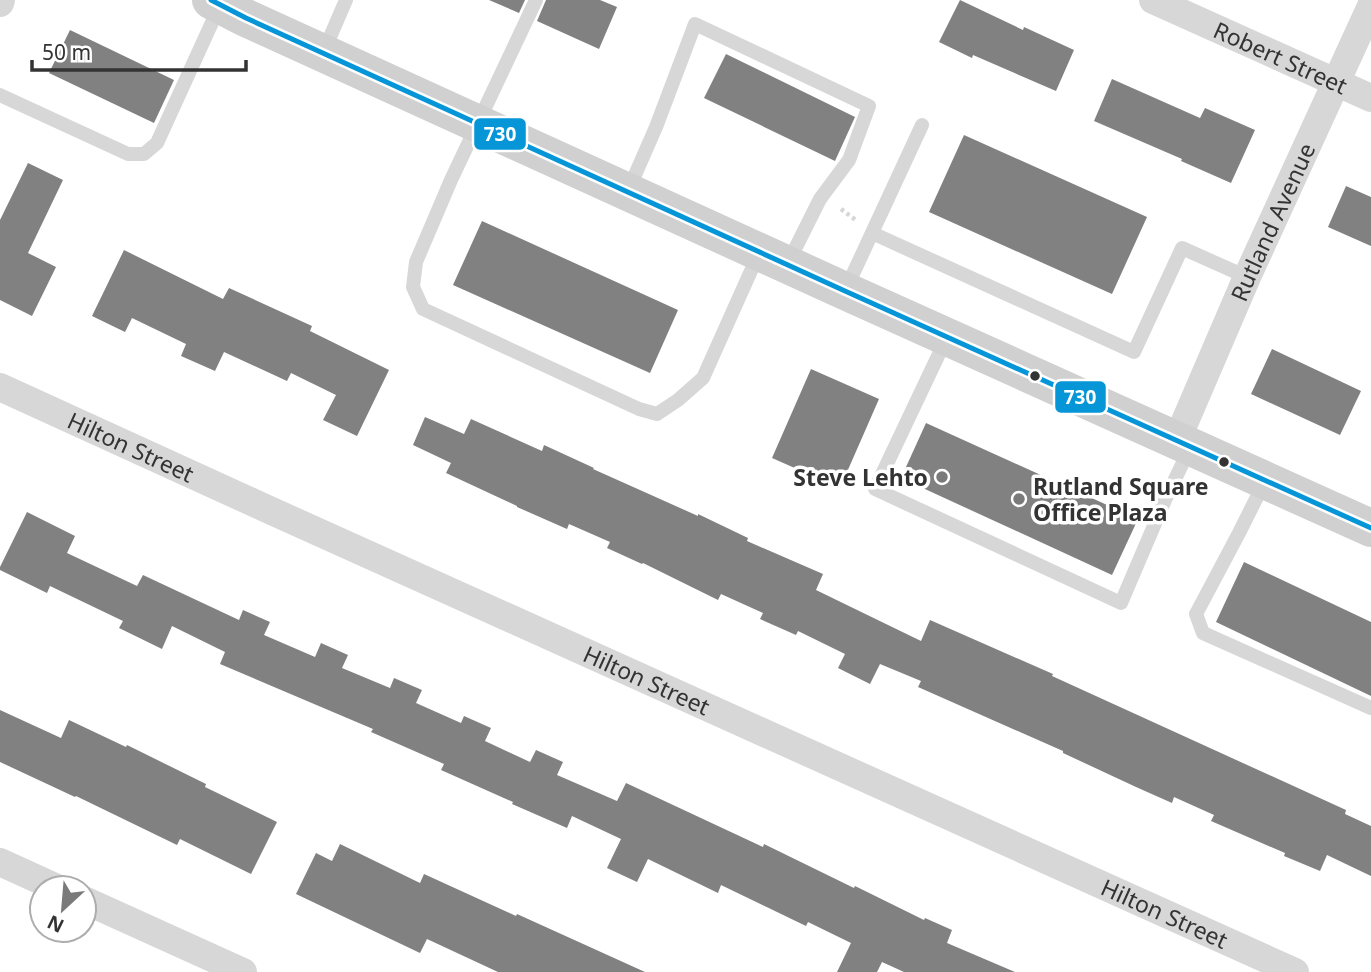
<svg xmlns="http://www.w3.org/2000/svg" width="1371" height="972" viewBox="0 0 1371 972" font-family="'Noto Sans',sans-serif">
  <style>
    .building { fill: #818181 }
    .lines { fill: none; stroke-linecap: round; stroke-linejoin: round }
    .path { stroke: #d6d6d6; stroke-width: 4.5; stroke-dasharray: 3.5 3.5; stroke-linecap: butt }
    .lane { stroke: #d7d7d7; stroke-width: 14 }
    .street { stroke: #d7d7d7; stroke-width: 28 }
    .secondary { stroke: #d0d0d0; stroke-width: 38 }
    .bus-1-casing { stroke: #fff; stroke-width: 10 }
    .bus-1 { stroke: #0696d7; stroke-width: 5 }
    .bus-dot { fill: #333; stroke: #fff; stroke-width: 2.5 }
    .poi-dot { fill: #7a7a7a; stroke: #fff; stroke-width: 2.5 }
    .labels { text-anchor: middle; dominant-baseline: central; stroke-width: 7; stroke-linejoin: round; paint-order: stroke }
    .street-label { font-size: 23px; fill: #333; stroke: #fff }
    .poi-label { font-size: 23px; font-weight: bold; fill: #333; stroke: #fff; text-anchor: end }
    .line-badge { stroke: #fff; stroke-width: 2.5 }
    .badge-label { font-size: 19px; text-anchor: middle; font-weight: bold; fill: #fff }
  </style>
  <rect width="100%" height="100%" fill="#fff"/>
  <path class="building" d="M489,0H525L519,13Z
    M546,0H600L617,7L599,49L537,21Z
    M960,0L1023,30L1024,27L1074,50L1056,91L973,55L972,58L939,42Z
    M70,30L174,80L154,123L49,73Z
    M726,54L855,117L835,161L704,98Z
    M1112,79L1200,118L1205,108L1255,130L1231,183L1181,161L1182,159L1094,121Z
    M964,135L1147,217L1112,294L929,212Z
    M28,163L63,180L28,253L56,267L32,316L0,300V220Z
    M1346,186L1371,197V246L1328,227Z
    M482,221L678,310L650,373L453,285Z
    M124,250L223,299L229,288L312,326L310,331L389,370L357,436L323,420L336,395L291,373L287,381L224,352L215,371L181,356L186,344L132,318L125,332L92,316Z
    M1272,349L1361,391L1340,435L1251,394Z
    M811,369L879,399L840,488L772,458Z
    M425,417L464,434L471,419L542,451L544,445L594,468L593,469L698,516V514L748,538L747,541L823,574L816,590L921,641L930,620L1053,674L1052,676L1346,810L1345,814L1371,826V876L1327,855L1320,871L1284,856L1285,853L1211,821L1214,815L1174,797L1172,803L1136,787L1063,753V751L918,687L921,681L880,664L870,684L838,668L845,654L798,631L796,635L760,619L763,613L721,594L718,600L643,563L642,564L607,548L610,542L569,524L567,529L517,507V506L446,473L451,463L413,445Z
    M926,423L1138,519L1112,575L901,478Z
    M27,512L75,536L67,553L137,586L143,575L239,620L243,610L270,622L264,635L315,657L321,643L348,655L342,668L390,688L394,678L422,690L416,703L461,723L464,716L491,728L485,741L530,762L536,750L563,762L557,775L617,801L626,783L763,847L764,844L854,888L855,886L924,920L925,918L952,930L947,943L1015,972H904L882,962L877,972H837L851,943L808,922L806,926L721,885L718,893L648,859L637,882L607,868L621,839L572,816L567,828L512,804L513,802L441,770L444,764L371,732L373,729L220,664L225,652L172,626L162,649L119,628L123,621L50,586L47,593L0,570V567Z
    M1244,562L1371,622V696L1216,622Z
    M0,710L61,738L69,720L126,747L127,745L206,784L205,787L277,822L251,874L180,839L177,845L76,796L75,797L0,762Z
    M340,844L420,883L424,874L516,916L517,914L645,972H498L427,939L420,953L296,894L316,853L332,861Z"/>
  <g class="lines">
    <path class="path" d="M841,209L857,221"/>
    <path class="lane" d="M536,0L451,180L416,262L413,287L423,309L639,409L657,414L678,400L703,378L759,253
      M324,51L346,0
      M0,95L128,154H144L157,143L220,5
      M628,191L656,127L695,24L869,106L849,160L820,199L788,263
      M872,233L1134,352L1182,248L1247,277
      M846,289L922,125
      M947,337L875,489L1121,603L1165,500L1190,448
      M1264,483L1239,533L1196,614L1203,633L1371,708"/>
    <g class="street">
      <path id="s1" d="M1153,0L1371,98"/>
      <path d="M0,3L1,0"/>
      <path id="s2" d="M0,387L265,508L1295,972"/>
      <path id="s3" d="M1177,440L1247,277L1371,6"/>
      <path d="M0,862L57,888"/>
      <path d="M84,900L243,972"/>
    </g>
    <path class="secondary" d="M211,0L246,18L845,291L1371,528"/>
    <g class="bus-1-casing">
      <path id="bus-1" d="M211,0L246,18L845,291L1371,528"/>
    </g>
    <use href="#bus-1" class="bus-1"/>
  </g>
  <g class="bus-dot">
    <circle cx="1035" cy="376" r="6"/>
    <circle cx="1224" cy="462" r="6"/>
  </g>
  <g class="poi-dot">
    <circle cx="942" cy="477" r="7"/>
    <circle cx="1019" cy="499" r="7"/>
  </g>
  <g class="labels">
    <g class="street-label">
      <text stroke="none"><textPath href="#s1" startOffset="140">Robert Street</textPath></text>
      <text stroke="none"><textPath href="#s3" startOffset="238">Rutland Avenue</textPath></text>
      <text stroke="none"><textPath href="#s2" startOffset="144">Hilton Street</textPath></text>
      <text stroke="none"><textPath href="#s2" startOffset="710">Hilton Street</textPath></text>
      <text stroke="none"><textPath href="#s2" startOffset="1278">Hilton Street</textPath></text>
    </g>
    <g class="poi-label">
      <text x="928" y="477">Steve Lehto</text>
      <text x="1033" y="486" text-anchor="start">Rutland Square<tspan x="1033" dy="26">Office Plaza</tspan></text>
    </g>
  </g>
  <g class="line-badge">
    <rect x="473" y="117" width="54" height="34" rx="7" fill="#0696d7"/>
    <rect x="1054" y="380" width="53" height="34" rx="7" fill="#0696d7"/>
  </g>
  <g class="badge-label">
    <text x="500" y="141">730</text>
    <text x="1080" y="404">730</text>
  </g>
  <g transform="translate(63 909) rotate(206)"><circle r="33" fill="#ffffff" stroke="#adadad" stroke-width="2"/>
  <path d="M0-5L12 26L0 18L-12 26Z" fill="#7a7a7a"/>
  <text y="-10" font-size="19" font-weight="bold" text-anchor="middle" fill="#333333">N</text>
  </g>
  <path d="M32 60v10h214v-10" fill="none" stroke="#333333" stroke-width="3.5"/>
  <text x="42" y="60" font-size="21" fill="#333333" stroke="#ffffff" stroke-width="5" paint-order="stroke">50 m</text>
</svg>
